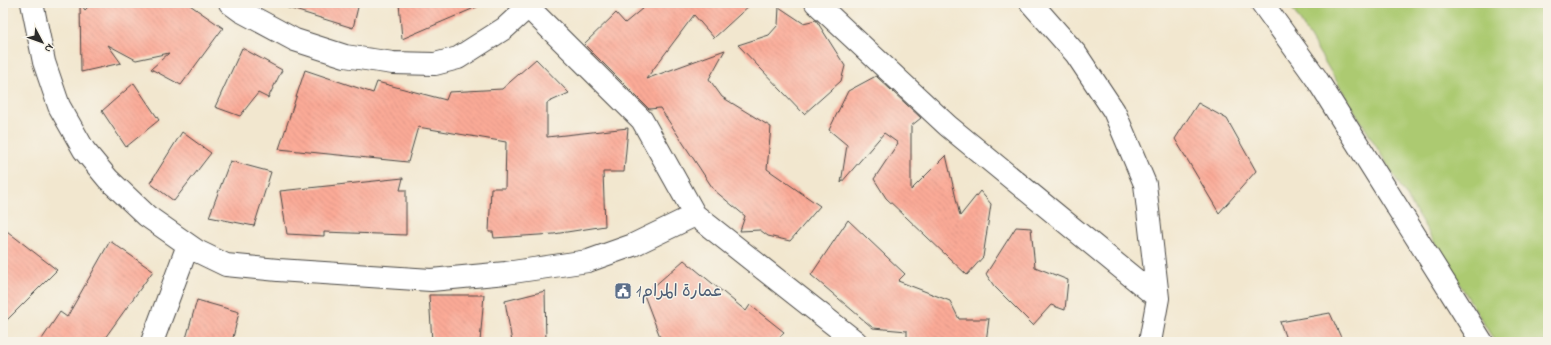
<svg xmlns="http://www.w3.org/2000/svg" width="1551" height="345" viewBox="0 0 1551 345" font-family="'Indie Flower','Playpen Sans Arabic',sans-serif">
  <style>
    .green { fill: #acca71; stroke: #6c7a4e }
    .building { fill: url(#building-back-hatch) }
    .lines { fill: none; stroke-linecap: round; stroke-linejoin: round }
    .minor-casing { stroke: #494744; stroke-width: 24 }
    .minor { stroke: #fff; stroke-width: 22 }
    .labels { text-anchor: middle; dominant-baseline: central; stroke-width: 3; stroke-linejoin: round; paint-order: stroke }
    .service-label { font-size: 17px; fill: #4e5e75; stroke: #f7f3e8; text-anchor: start }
  </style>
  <defs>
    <pattern id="building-back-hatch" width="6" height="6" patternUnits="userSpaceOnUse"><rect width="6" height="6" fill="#fbaa97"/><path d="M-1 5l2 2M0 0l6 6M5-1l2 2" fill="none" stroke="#d79282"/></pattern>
  </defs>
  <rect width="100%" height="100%" fill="#f7f3e8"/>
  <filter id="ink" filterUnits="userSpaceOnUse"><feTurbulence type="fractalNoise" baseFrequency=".025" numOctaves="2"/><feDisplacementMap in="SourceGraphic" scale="8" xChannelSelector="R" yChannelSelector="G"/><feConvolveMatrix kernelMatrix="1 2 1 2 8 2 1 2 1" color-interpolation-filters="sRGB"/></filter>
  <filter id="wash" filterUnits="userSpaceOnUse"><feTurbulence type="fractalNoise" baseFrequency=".012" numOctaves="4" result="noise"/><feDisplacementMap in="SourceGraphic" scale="16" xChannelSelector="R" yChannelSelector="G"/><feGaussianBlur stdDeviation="0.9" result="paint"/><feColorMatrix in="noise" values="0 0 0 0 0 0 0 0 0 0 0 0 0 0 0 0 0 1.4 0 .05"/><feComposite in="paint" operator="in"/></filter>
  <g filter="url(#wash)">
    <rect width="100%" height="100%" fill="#f2e7cf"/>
    <path class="green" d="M1289,3H1548V342H1495Z"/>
    <g id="blocks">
      <path class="building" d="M80,3L85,10L92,3H187L223,28L181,85L151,69L169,53L136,60L108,45L121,63L81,72Z
        M286,3H359L353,28L285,7Z
        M399,3H486L402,39Z
        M649,3H752L714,38L694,15L646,79L725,50L709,79L722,97L771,127L767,169L820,206L790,241L768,236L760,230L740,231L745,216L714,190L660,108L649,109L584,44L616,13L625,23Z
        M779,7L803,23L816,20L845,66L841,81L804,114L738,45L769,35L778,25Z
        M242,48L282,70L268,98L258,93L240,116L215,107Z
        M536,59L569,93L547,103V137L628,128L624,172H603L605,226L554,234L494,238L493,232H489L491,188H505L506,142L418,127L408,162L279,149L305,70L373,93L377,82L446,100L449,92L502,89Z
        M876,76L921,118L911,126V190L946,155L960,216L980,191L991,204L983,257L967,275L886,198L874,179L898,143L884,133L841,183L847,145L829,130L848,91Z
        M134,83L159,120L126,147L102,111Z
        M1198,103L1227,119L1256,171L1219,213L1175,139Z
        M182,132L211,153L174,201L150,183Z
        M230,161L271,172L254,226L209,217Z
        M403,178L400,190H406V235L324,232V236L287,234L280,191Z
        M848,220L905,274L898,281L950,301L959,319H989L986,342H907V331L873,328L811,275Z
        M1016,227L1031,228L1035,267L1068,280L1065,310L1051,305L1033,325L994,286L986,274Z
        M3,228L57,270L3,324Z
        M110,241L153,271L102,342H40L60,312L67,317Z
        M684,260L746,311L750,305L784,332L775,342H662L644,295Z
        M545,291L546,342H512L505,301Z
        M429,295H484L480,342H432Z
        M197,300L239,312L232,342H185Z
        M1330,313L1343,342H1287L1280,322Z"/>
    </g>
  </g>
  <g filter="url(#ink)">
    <use href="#blocks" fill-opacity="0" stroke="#494744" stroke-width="1"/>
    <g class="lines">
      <g class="minor-casing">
        <path id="minor" d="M32,3L44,62L59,106L84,150L108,179L147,216L197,251L226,265L278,270L431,280L506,273L588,261L633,245L695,215
          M230,3L241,11L295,40L345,56L393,63L435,64L458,58L505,28L528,7
          M524,3L642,120L695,215L856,342
          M816,3L948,126L1158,298L1150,342
          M1031,3L1076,54L1114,111L1145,184L1158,298
          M1262,3L1316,78L1482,342
          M152,342L188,245"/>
      </g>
      <use href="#minor" class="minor"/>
    </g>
  </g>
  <defs>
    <g id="civic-square" transform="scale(0.9)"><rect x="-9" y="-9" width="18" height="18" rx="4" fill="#5c6f8a" stroke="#f7f3e8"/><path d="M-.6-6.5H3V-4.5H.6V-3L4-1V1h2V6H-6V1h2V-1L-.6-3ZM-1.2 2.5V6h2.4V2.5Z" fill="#fff"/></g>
  </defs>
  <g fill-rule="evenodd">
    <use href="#civic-square" x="623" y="291"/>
  </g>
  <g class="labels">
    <g class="service-label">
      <text x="636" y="291">عمارة المرام1</text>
    </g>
  </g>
  <rect width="1551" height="345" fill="none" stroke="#f7f3e8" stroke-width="16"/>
  <g transform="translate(42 42) rotate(131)" stroke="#f7f3e8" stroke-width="3" paint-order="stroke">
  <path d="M0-3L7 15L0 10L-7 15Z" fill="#2b2b2b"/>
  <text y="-6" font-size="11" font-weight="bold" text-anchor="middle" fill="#2b2b2b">N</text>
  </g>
</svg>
